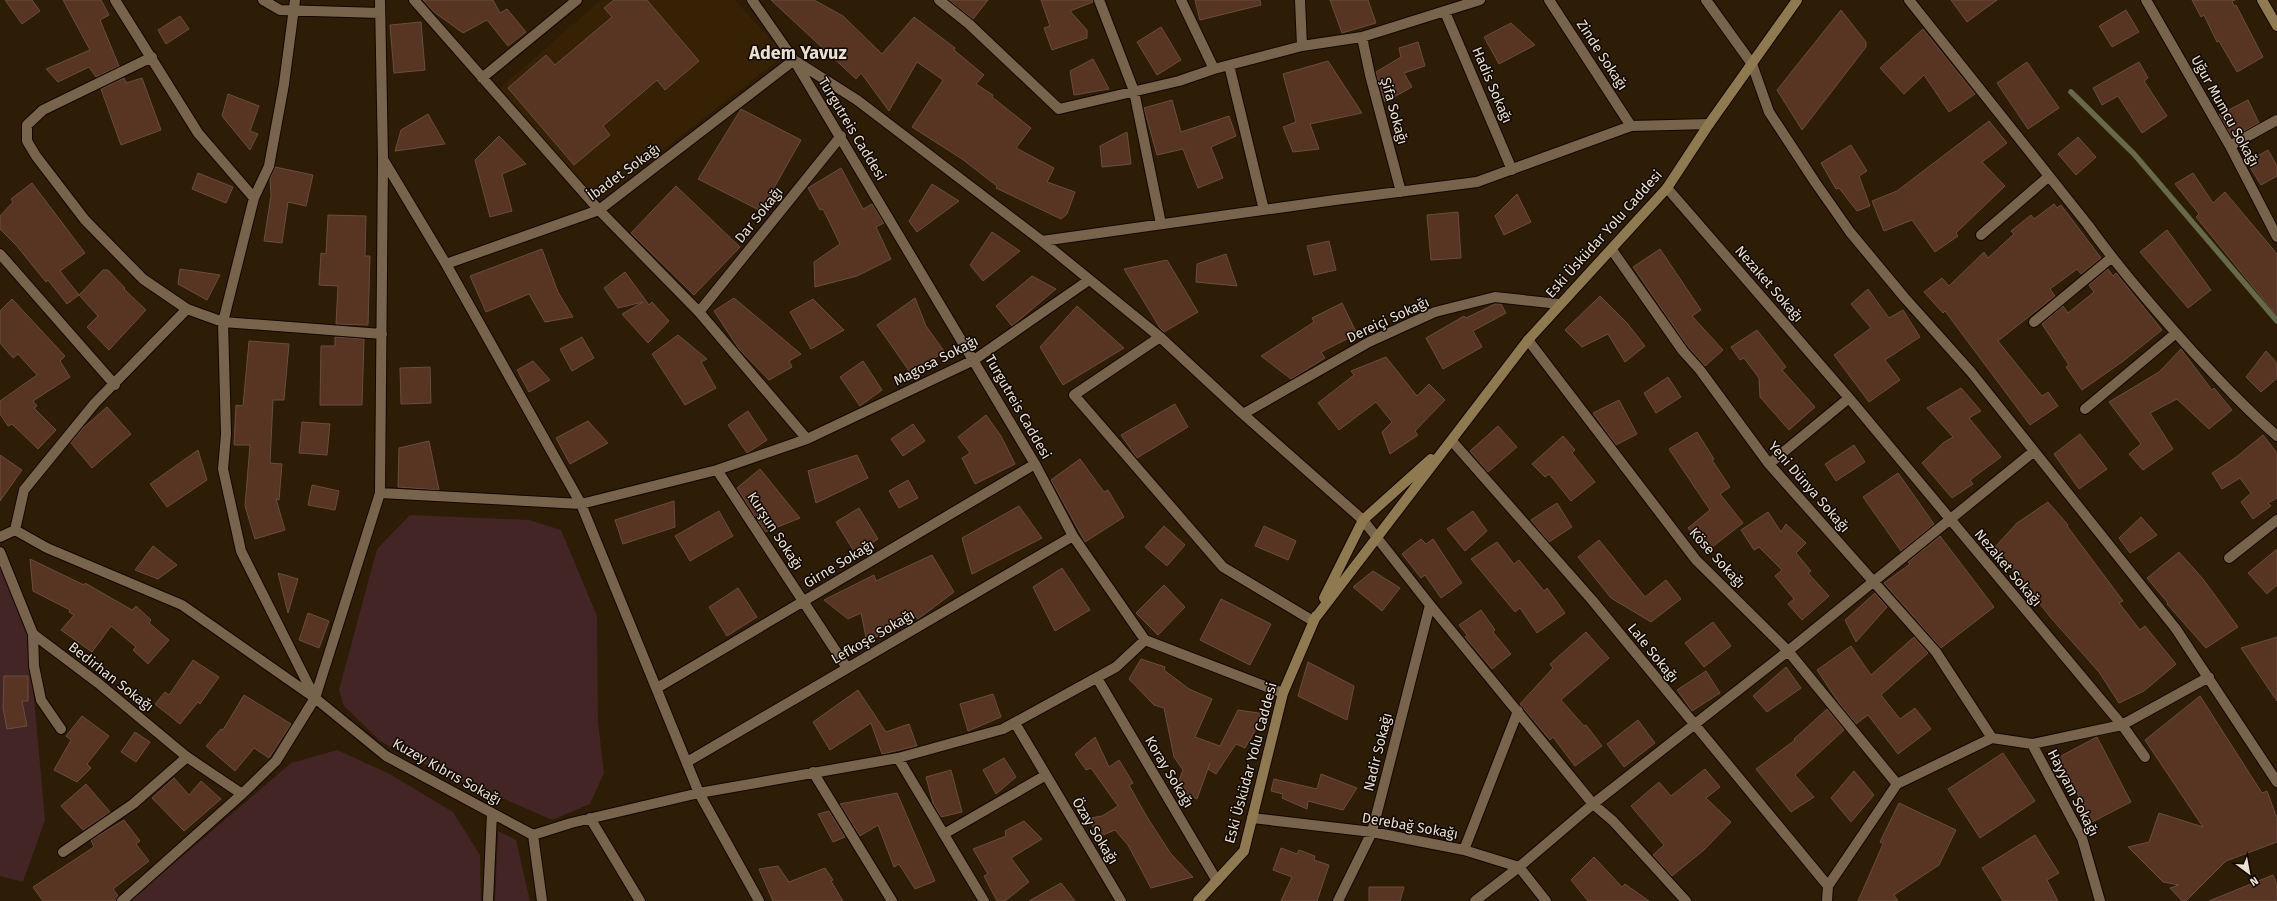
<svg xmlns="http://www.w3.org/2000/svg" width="2277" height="901" viewBox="0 0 2277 901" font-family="'Fira Sans',sans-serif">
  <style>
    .built { fill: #372104 }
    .green { fill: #422524 }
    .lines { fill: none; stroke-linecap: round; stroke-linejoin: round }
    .stream { stroke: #67694b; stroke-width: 5.5 }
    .building { fill: #583423; stroke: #694d40 }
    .lane-casing { stroke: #150600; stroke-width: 12 }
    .street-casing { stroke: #150600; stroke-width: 12 }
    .secondary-casing { stroke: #150600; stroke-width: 12 }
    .lane { stroke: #78634c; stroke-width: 10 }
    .street { stroke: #78634c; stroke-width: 10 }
    .secondary { stroke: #8e7950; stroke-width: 10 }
    .labels { text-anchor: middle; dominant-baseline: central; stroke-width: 3; stroke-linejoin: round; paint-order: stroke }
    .street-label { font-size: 14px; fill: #eadfd1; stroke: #100802 }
    .district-label { font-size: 18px; font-weight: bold; fill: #eadfd1; stroke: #100802 }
  </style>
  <rect width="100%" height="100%" fill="#2d1c06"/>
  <path class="built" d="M601,0H735L785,55L599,200L494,93Z"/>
  <path class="green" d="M410,515L529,520L561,530L597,616L598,722L604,773L590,804L552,820L415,760L380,741L344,706L339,690L377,549Z
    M0,559L27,619L45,820L23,882L0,876Z
    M337,750L388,773L453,812L480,855L481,901H130L291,763Z
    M498,831L516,840L530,901H495Z"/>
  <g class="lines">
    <path class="stream" d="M2071,92L2134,154L2277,321"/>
  </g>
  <path class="building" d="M5,0H32L40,11L22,24Z
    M63,0H101L109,15L100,20L119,66L96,77L89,67L58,82L46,69L90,50Z
    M423,0H493L500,13L507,9L526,32L508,46L487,20L463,33L434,12Z
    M614,0H647L699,61L665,90L657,80L603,126L610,135L574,165L508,88L546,55L555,65L612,17L604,8Z
    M771,0H814L843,16L882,54L914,17L955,48L954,50L984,75L976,84L993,95L992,97L1031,128L1016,148L1054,168L1047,182L1075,192L1067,214L1061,219L996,188L997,186L962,159L912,127L943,80L917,62L889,111L861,73L856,79Z
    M949,0H988L973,19Z
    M1041,0H1093V2L1070,11L1087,30V38L1052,50L1044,28L1050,26Z
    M1195,0H1260L1261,5L1200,20Z
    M1330,0H1368L1376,23L1342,33Z
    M1951,0H1997L1967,22Z
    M2192,0H2235L2232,1L2234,6L2236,5L2263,57L2237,72L2219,41L2217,42L2204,15L2201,17Z
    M1841,10L1866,42V47L1802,130L1777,90Z
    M2126,10L2139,32L2112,47L2099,26Z
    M180,16L189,29L166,44L158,30Z
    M421,22L425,70L394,73L390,25Z
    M1511,23L1535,45L1499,64L1484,37Z
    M1161,27L1181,60L1157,75L1137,42Z
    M1923,29L1975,94L1949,112L1924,75L1904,94L1880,68Z
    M1418,42L1425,66L1404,73L1412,87L1385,102L1376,72L1401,57L1399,48Z
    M1093,59L1109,89L1074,95L1070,71Z
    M1328,61L1362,113L1310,124L1319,149L1293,152L1283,127L1296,122L1283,74Z
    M2027,62L2059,108L2028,129L1997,83Z
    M2139,62L2148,78L2144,81L2167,116L2142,133L2118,96L2102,105L2093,88Z
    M124,78L126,83L142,78L161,130L121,145L101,89Z
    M228,94L259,106L250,131L258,134L250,150L222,116Z
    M1172,100L1181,132L1229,116L1236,136L1211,147L1223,178L1198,188L1183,149L1157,155L1144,108Z
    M2248,100L2259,123L2232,137L2219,115Z
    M741,109L801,140L761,211L698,179Z
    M428,114L445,144L395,151L401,130Z
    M1989,121L2007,143L1982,162L2005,186L1956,233L1958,236L1935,252L1912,220L1884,231L1872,201L1897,191Z
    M1127,132L1131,164L1102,167L1100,146Z
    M499,136L526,164L502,174L512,211L490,217L475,160Z
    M2078,137L2096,157L2076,175L2058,154Z
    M1851,145L1867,171L1859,176L1870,206L1857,211L1839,188L1836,189L1821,163Z
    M2268,150L2277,166V176L2261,185L2247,162Z
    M275,167L313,175L306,206L288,202L282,243L264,241L271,196L270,179Z
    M841,168L863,209L872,204L884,223L876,227L891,259L857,276L815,287L814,262L840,244L823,209L820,210L808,188Z
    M198,173L233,187L226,203L192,189Z
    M2193,173L2213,203L2225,192L2277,254V316L2196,217L2199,214L2175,184Z
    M32,183L85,253L60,271L79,295L67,304L48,280L46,282L16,245L0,229V216L13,202L11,199Z
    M932,184L959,201L917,232L909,221Z
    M676,186L740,247L694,295L631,233Z
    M1517,194L1531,222L1504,235L1495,216Z
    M2054,204L2057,208L2061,205L2101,258L2081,274L2077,269L2050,289L2055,296L1998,341L2042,396L2048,392L2058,406L2030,425L1945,311L1943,313L1924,292L1942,278L1949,286L1984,252L1988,258L2014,234L2011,231L2031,215L2034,219Z
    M1458,212L1461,258L1431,260L1427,215Z
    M328,215L366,216L365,256H370L368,325L336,324L338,286L319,285L321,253L326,254Z
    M2167,230L2211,290L2188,308L2140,252Z
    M992,232L1020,251L983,281L970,265Z
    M1329,241L1336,270L1314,275L1307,246Z
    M542,249L558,292L573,317L545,322L529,294L486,312L470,276Z
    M1660,249L1701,310L1692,316L1723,350L1705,366L1686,344L1633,267Z
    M1226,254L1237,286L1196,282L1197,264Z
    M1167,260L1198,312L1164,332L1160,328L1124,269Z
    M180,269L220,275L207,300L178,284Z
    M2108,269L2113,276L2116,273L2162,330L2122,362L2082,390L2066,367L2069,365L2042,324L2063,306L2068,313L2094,292L2089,285Z
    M103,270H108L125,288L124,289L146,310L109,350L87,327L98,316L79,295Z
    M625,272L649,305L652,302L669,321L648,343L622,314L643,302L618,308L604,288Z
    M1032,276L1056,289L1012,326L996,306Z
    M1868,289L1889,318L1903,310L1920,337L1885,360L1900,380L1869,402L1834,355L1871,328L1851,304Z
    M1600,296L1627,323L1645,346L1625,362L1608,334L1582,347L1565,330Z
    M734,298L801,354L789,361L792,367L769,380L739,349L714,311Z
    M915,298L926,326L944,351L912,375L877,325Z
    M12,299L65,356L60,361L70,377L33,401L37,406L34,408L56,430L38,449L12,424L8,426L0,414V401L37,375L18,354L13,358L0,343V311Z
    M813,299L844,330L811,349L790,312Z
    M1342,303L1357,334L1321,352L1325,358L1291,379L1261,356L1314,322L1312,318Z
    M1495,304H1501L1506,313L1473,331L1482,347L1443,369L1426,338L1464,316L1466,318Z
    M1077,306L1124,348L1063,385L1040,347Z
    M1757,330L1786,367L1782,370L1815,407L1789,430L1760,397L1759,378L1744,358L1740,360L1731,347Z
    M678,335L707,359L701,362L716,388L685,405L652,354Z
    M335,337L364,339L362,405H320L321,346H335Z
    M582,337L594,358L572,371L560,349Z
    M249,341L289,344L284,400H273L270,463L282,464L279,500L276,499L285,530L255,539L245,506L250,445H234L236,405L243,406Z
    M2181,349L2212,390L2214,388L2232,410L2209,429L2177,399L2150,413L2173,449L2143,470L2129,454L2141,444L2109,402L2159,372Z
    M2266,351L2277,363V378L2261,392L2246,377Z
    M1386,357L1417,396L1429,384L1445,400L1415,431L1418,435L1390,454L1382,432L1392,422L1376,402L1339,430L1318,403L1354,375L1351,371Z
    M533,361L550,380L529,392L517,370Z
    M863,361L882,390L860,406L840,377Z
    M430,367L431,403L401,404L400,368Z
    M1668,377L1681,397L1656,413L1644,393Z
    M1961,388L1981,411L1969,418L2001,457L1970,480L1973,484L1952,498L1922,463L1943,443L1953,437L1927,408Z
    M1619,400L1637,434L1616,445L1593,413Z
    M1175,404L1188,427L1137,458L1121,435Z
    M107,407L131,434L92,468L71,443L83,428Z
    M748,411L767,440L747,453L728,425Z
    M986,415L1001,436L1015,464L975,484L962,458L970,453L958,437Z
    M588,421L608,443L570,464L556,438Z
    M302,422L330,424L327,455L299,453Z
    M913,424L925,441L903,456L891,439Z
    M1498,426L1517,447L1488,472L1470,451Z
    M1697,432L1714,459L1712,460L1730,487L1720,494L1743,523L1707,551L1688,528L1710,510L1669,449Z
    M2080,434L2107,469L2079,489L2054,454Z
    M2263,435L2277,453V498L2268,503L2271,506L2253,519L2241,502L2251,493L2240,478L2222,489L2212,473L2235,458Z
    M1563,436L1575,450L1572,453L1595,482L1571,501L1549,474L1545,477L1532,464Z
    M429,441L439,490L398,487L399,448Z
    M1854,445L1865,462L1836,481L1825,464Z
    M198,450L207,480L167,507L150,484Z
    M0,455L22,470L0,501Z
    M857,455L868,478L816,503L808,471Z
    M1080,459L1104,492L1108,490L1124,517L1085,542L1051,480Z
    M760,469L790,506L800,518L765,532L737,488Z
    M1898,473L1934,524L1901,551L1863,497Z
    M908,480L918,498L899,508L889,491Z
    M312,485L339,491L335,510L308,505Z
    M674,501L675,527L623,544L615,520Z
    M2048,502L2068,525L2067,526L2123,601L2119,603L2140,630L2145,626L2176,664L2144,691L2119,703L2099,672L2051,618L1995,547L2017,523Z
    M1557,503L1572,527L1549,542L1531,520Z
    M1019,506L1042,538L972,574L962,538Z
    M859,508L878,539L855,553L836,522Z
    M719,511L733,536L690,561L675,536Z
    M1473,511L1487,531L1465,551L1447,529Z
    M1768,512L1781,532L1786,524L1806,543L1796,553L1811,571L1808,573L1829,596L1802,620L1788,604L1794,599L1775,576L1782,570L1759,547L1754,550L1741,530Z
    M2141,517L2157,535L2130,553L2119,538Z
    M1164,526L1185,545L1167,566L1145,547Z
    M1264,526L1296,541L1288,560L1255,546Z
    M1940,536L1994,607L1941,648L1884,583L1910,564L1908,562Z
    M1421,539L1426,544L1433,539L1462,583L1441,598L1425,575L1421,578L1402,554Z
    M1599,540L1645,597L1666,580L1681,599L1651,622L1611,598L1578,557Z
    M1497,542L1514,564L1519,560L1544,591L1547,588L1565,613L1537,633L1520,608L1515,612L1471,559Z
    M153,546L177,565L158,579L135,570Z
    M2277,549V585L2267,594L2248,573Z
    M2179,552L2203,579L2238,627L2206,648L2167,604L2168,603L2147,578Z
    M932,555L954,592L918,619L915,616L867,642L861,613L848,619L824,600L874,575L876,581Z
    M30,559L84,585L85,583L132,610L136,606L151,620L149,623L169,640L148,664L133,650L136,647L111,626L92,652L61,630L74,615L69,612L70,610L33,591Z
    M1062,568L1090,610L1055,631L1033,587Z
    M1373,571L1400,588L1382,611L1353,587Z
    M278,573L298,579L288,613Z
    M1164,585L1185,607L1158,635L1136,613Z
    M738,588L757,617L727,636L709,607Z
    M1875,593L1887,607L1856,642L1845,620Z
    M1221,599L1271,624L1250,665L1200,640Z
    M1481,610L1495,630L1493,632L1511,654L1492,669L1465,637L1467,635L1459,625Z
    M308,613L329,621L319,648L299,640Z
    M1713,622L1731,646L1704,667L1685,643Z
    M1586,632L1609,658L1561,700L1584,726L1586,725L1602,746L1575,766L1553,737L1550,740L1520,704L1553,668L1550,664Z
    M1914,637L1928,653L1881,695L1900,719L1915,708L1931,729L1898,754L1868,715L1856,724L1837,700L1817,670L1851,646L1871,675Z
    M2277,637V701L2241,648Z
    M1141,659L1165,667L1164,670L1189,689L1212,699L1195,737L1220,746L1238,710L1265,714L1245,748L1236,744L1216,774L1208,769L1210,763L1197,799L1176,788L1183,770L1174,757L1164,708L1154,705L1129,679Z
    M193,660L219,677L200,704L198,702L180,724L155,704L165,692L169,695Z
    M1308,662L1354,686L1347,720L1298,696Z
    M1786,667L1801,688L1767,712L1753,696Z
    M1706,671L1720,693L1692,711L1677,690Z
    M4,676H28V701H22L27,726L7,729L3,708Z
    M858,690L886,732L909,724L917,746L882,754L871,723L830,750L813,722Z
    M993,694L1001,717L968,731L960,704Z
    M244,695L291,724L269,758L254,748L235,771L206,746L221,729L223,730Z
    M2200,696L2262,793L2267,791L2277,818V842L2226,861L2186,901H2182L2170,888L2179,885L2163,882L2128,847L2149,842L2159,813L2203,827L2145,740Z
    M1827,709L1844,730L1795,775L1814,797L1791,812L1756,769L1795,740L1794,739Z
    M82,716L109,736L87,764L91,768L77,782L54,770L71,740L66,736Z
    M1638,720L1655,743L1624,767L1607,744Z
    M135,732L150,742L136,762L121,752Z
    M1095,737L1109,767L1119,760L1133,783L1129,785L1147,817L1171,854L1193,877L1151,888L1128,845L1115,830L1096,838L1091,818L1102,816L1118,806L1091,768L1086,770L1075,754Z
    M2097,737L2131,802L2092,822L2059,757Z
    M2003,753L2035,801L1980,838L1948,789Z
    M1004,758L1016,777L996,794L983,770Z
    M1705,769L1720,787L1706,798L1731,822L1704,850L1672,876L1653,855L1664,845L1631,806L1659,782L1671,796Z
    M951,770L962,812L941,817L933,803L926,777Z
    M1854,771L1874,795L1851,822L1831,798Z
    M1321,774L1357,788L1343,810L1308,801L1307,809L1282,798L1283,794L1271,791L1274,779L1317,789Z
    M174,778L189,795L201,781L221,799L184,831L152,798Z
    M86,784L110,812L83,830L61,806Z
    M897,793L935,881L915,889L899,864L894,867L878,825L860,836L840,804Z
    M1899,803L1956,830L1939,865L1894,895L1898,901H1858L1883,844L1880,842Z
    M829,811L845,837L833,842L818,814Z
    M124,820L140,841L136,844L149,861L113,889L118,896L116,901H43L33,887L94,847L91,840Z
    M1024,821L1042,839L1011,858L1029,882L1005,901H997L984,876L988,874L973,849L1006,836L1005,831Z
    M2035,835L2059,873L2047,880L2058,901H2003L1982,868Z
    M1281,848L1297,854L1299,850L1315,856L1314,860L1329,865L1317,901H1281L1292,877L1273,870Z
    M1594,857L1622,887L1625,884L1649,901H1588L1571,880Z
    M778,866L789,882L825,868L833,880L831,881L843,901H773L759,869Z
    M2273,875L2277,884V901H2209Z
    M1061,883L1075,901H1029Z
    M1369,887H1404L1400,901H1369Z"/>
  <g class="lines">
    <g class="lane-casing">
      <path id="lane" d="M2229,558L2277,520
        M33,634L34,666L41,700L61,729
        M63,852L133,804L187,757"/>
    </g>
    <g class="street-casing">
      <path id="street" d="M115,0L198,133L254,198
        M263,0L280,10L380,13
        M295,0L284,84L269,166L254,198L223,322L226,434L223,469L241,551L315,698
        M752,0L794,60L857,100L1042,241L1160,337L1243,414L1363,520L1430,605L1593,804L1613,821L1686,901
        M939,0L969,24L1059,109L1179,81L1214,69L1302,46L1362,37L1480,0
        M1099,0L1134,91L1161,224
        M1181,0L1214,69
        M1300,0L1302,46
        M1549,0L1631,126
        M1706,0L1752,64L1769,112L1815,182L1850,232L1904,297L1971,372L2176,629L2277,782
        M1909,0L2088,225C2120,270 2156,311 2193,352C2220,381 2247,410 2277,436
        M2146,0L2230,146L2277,237
        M1445,12L1512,170
        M1362,37L1370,75L1401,192
        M152,57L43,110L27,125V141L36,156L85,220L143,279L187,309L223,322L382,334
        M1229,65L1264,210
        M482,78L577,0
        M2230,146L2277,120
        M383,159L446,264L581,504L699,793L759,901
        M1667,188L1849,398L2122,725L2145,757
        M1981,235L2048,177
        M1042,241L1335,200L1477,182L1631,126L1709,124
        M1612,250L1683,351L1700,370L1769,464L1936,652L1992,738
        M0,254L115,385
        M446,264L599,210L794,60L1035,464L1073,536L1145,640L1283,693
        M699,312L841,136
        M2034,322L2111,258
        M1160,337L1074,395L1223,567L1313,621
        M1528,340L1696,560L1788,651L1897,784
        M2085,409L2176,333
        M1243,414L1369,342L1435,312L1495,297L1559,304
        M807,439L974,360L1089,280
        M1452,441L1592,600L1828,886
        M1769,464L1849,398
        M717,470L847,668
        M380,493L581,504L717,470L807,439L699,312L599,210L414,0
        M15,530L24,490L95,403L187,309
        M0,537L15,530L47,548L182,605L315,698L386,756L533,835
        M0,552L33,634L98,683L187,757L242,794
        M1097,678L1217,881
        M657,688L1035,464
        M1015,723L1121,901
        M2032,744L2082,838L2100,901
        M898,758L984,901
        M687,762L1073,536
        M813,772L892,901
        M590,818L640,901
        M1252,818L1372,832L1464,850L1519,867L1546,901
        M944,834L1046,775
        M1464,850L1518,711
        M122,901L242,794L276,761L315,698L380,493L383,159L380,0
        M488,901L492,813
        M542,901L533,835L571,823L699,793L898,758L1003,729L1116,667L1145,640
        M1338,901L1372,832L1430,605
        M1475,901L1519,867L1593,804L1788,651L2033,452
        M1827,901L1828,886L1897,784L1992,738L2032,744L2122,725L2209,677"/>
    </g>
    <g class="secondary-casing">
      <path id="secondary" d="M2262,0L2277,26
        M1324,598L1363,520L1431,459
        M1313,621L1528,340L1667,188L1709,124L1797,0
        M1198,901L1244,851L1283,693L1316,616"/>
    </g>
    <use href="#lane" class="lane"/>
    <use href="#street" class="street"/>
    <use href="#secondary" class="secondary"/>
  </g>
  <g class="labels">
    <g class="street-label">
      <text transform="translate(1602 55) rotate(57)">Zinde Sokağı</text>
      <text transform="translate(1492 85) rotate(67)">Hadis Sokağı</text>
      <text transform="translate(1394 111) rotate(75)">Şifa Sokağı</text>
      <text transform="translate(2225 111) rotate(61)">Uğur Mumcu Sokağı</text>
      <text transform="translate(852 129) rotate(59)">Turgutreis Caddesi</text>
      <text transform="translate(624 172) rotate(-36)">İbadet Sokağı</text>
      <text transform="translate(759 215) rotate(-51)">Dar Sokağı</text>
      <text transform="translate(1604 234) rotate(-48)">Eski Üsküdar Yolu Caddesi</text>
      <text transform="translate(1769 284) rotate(49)">Nezaket Sokağı</text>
      <text transform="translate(1388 320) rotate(-25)">Dereiçi Sokağı</text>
      <text transform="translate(936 361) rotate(-27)">Magosa Sokağı</text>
      <text transform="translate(1018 407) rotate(60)">Turgutreis Caddesi</text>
      <text transform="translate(1809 487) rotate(49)">Yeni Dünya Sokağı</text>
      <text transform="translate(775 531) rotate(57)">Kurşun Sokağı</text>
      <text transform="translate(1717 558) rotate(48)">Köse Sokağı</text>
      <text transform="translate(839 564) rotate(-31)">Girne Sokağı</text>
      <text transform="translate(2008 568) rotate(50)">Nezaket Sokağı</text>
      <text transform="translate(873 637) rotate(-30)">Lefkoşe Sokağı</text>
      <text transform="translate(1653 653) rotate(51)">Lale Sokağı</text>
      <text transform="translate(111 677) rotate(38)">Bedirhan Sokağı</text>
      <text transform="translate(1378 752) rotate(-76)">Nadir Sokağı</text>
      <text transform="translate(1251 763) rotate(-75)">Eski Üsküdar Yolu Caddesi</text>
      <text transform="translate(447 772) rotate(29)">Kuzey Kıbrıs Sokağı</text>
      <text transform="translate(1169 772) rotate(59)">Koray Sokağı</text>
      <text transform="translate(2073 793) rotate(63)">Hayyam Sokağı</text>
      <text transform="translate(1410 826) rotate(10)">Derebağ Sokağı</text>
      <text transform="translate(1095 831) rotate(59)">Özay Sokağı</text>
    </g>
    <g class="district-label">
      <text x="798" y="53">Adem Yavuz</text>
    </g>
  </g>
  <g transform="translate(2249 873) rotate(148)" stroke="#100802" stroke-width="3" paint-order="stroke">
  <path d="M0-3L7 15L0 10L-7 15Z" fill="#eadfd1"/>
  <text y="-6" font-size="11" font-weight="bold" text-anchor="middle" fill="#eadfd1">N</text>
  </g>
</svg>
